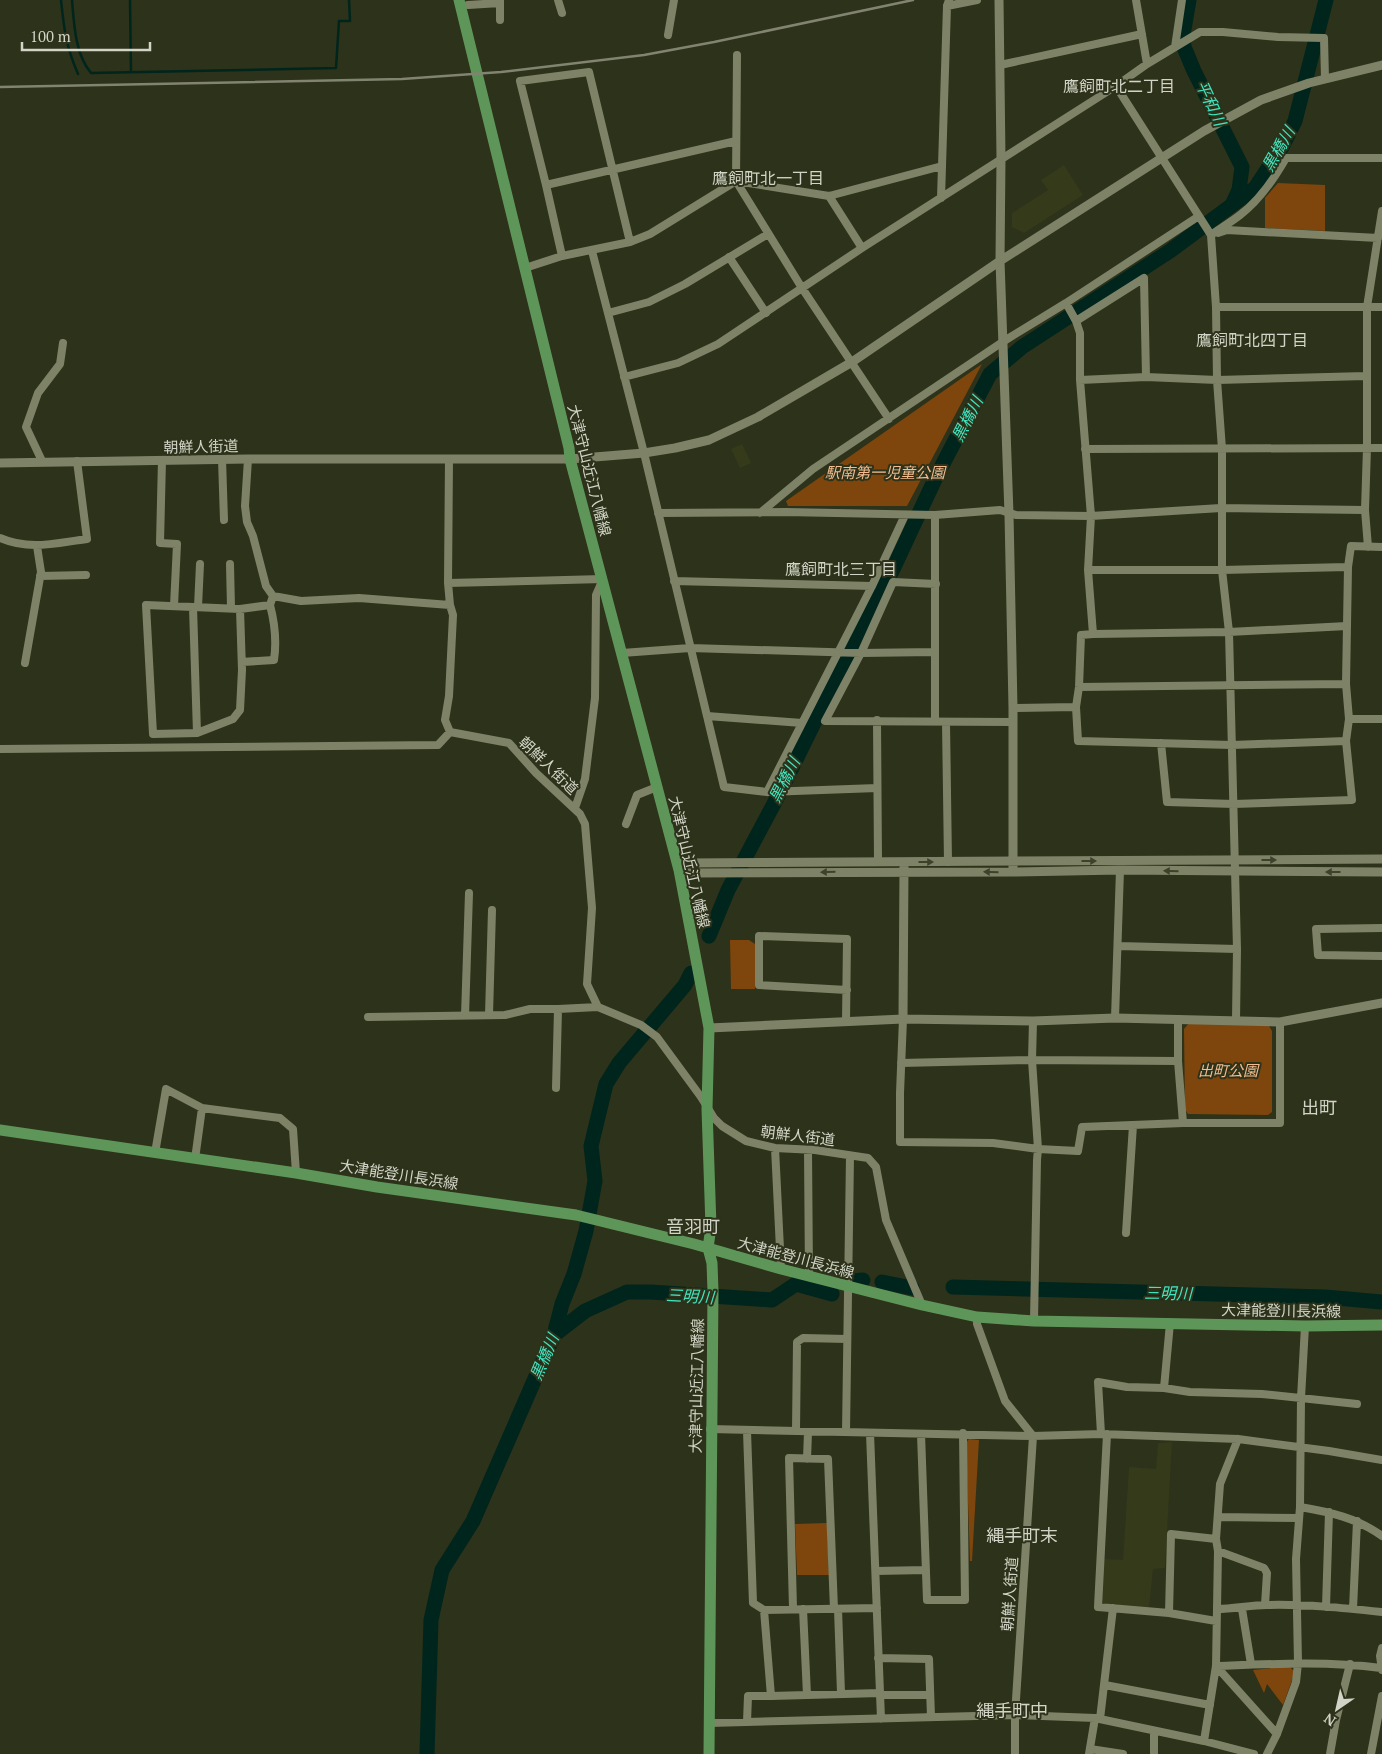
<svg xmlns="http://www.w3.org/2000/svg" width="1382" height="1754" viewBox="0 0 1382 1754" font-family="'PT Serif','Noto Sans JP',serif">
  <style>
    .built { fill: #353a1b }
    .green { fill: #7e460c }
    .lines { fill: none; stroke-linecap: round; stroke-linejoin: round }
    .stream { stroke: #00251d; stroke-width: 2.5 }
    .river { stroke: #00251d; stroke-width: 15 }
    .minor { stroke: #7e8368; stroke-width: 8 }
    .tertiary { stroke: #7e8368; stroke-width: 9 }
    .primary { stroke: #5e965a; stroke-width: 11 }
    .rail { stroke: #808471; stroke-width: 2.5 }
    .oneway { fill: #3d422a }
    .labels { text-anchor: middle; dominant-baseline: central; stroke-width: 4; stroke-linejoin: round; paint-order: stroke }
    .street-label { font-size: 15px; fill: #d1d4c6; stroke: #2d321a }
    .park-label { font-size: 15px; font-style: italic; fill: #f3bc91; stroke: #2d321a }
    .neighbourhood-label { font-size: 16px; fill: #d1d4c6; stroke: #2d321a }
    .water-label { font-size: 16px; font-style: italic; fill: #40e5c0; stroke: #2d321a }
    .quarter-label { font-size: 18px; fill: #d1d4c6; stroke: #2d321a }
  </style>
  <rect width="100%" height="100%" fill="#2d321a"/>
  <path class="built" d="M1064,165L1083,195L1024,233L1012,227V213L1048,190L1041,180Z
    M742,444L751,463L740,468L731,449Z
    M1172,1442L1165,1568L1153,1569L1149,1609L1105,1605L1101,1600L1103,1559L1123,1560L1129,1467L1156,1469L1158,1443Z"/>
  <path class="green" d="M1278,183L1325,185V231L1265,228V198Z
    M982,364L907,506H788L786,501Z
    M730,940H749L755,944V989H731Z
    M1189,1023L1268,1024L1272,1031V1112L1268,1115L1188,1114L1185,1109L1184,1029Z
    M969,1439L979,1440L972,1561H970L966,1443Z
    M827,1523L829,1575H797L795,1524Z
    M1289,1666L1295,1672L1283,1705L1267,1684L1264,1693L1253,1670Z"/>
  <g class="lines">
    <path class="stream" d="M61,0C64,30 66,46 78,74
      M72,0C74,24 75,54 91,73L336,68L339,21H350L349,0
      M130,0L131,72"/>
    <path class="river" d="M1189,0L1183,35L1184,47L1194,71L1242,167L1239,190L1233,203
      M709,936L728,890L777,798L845,660L893,569L936,477L990,374L1022,347L1170,251L1255,188L1282,147L1295,121L1326,0
      M854,1281L863,1280
      M882,1282L912,1288
      M953,1287L1325,1297L1382,1302
      M554,1335L585,1311L627,1292H651L772,1300L796,1284L832,1294
      M427,1754L431,1620L442,1570L473,1521L554,1335L562,1304L574,1274L586,1231L595,1181L591,1146L606,1084L619,1063L685,985L691,973"/>
    <path class="minor" d="M558,0L562,13
      M1136,0L1147,64
      M468,5L500,3
      M947,6L977,0
      M500,20V0
      M668,35L674,0
      M1175,47L1182,0
      M737,55L736,181L802,288L889,419
      M1000,65L1142,34
      M1116,86L1211,235L1216,307L1217,380L1222,449V570L1229,632L1237,949L1236,1020
      M546,185L736,141
      M829,196L862,248
      M941,198L947,6L949,0
      M1218,233L1227,230L1378,238
      M1211,235C1221,228 1231,222 1240,215C1260,200 1274,179 1286,158H1382
      M592,251L644,453L724,787L767,792L877,788
      M562,256L546,185L520,81L589,72L630,242
      M729,257L766,313
      M525,268L562,256L630,242L650,234L736,181L829,196L942,166
      M1066,303L1076,321L1080,333V380L1091,516L1088,570L1093,634
      M1216,307H1382
      M608,313L649,302L685,284L768,234
      M1076,321L1144,278L1146,377
      M624,377L678,363L718,344L862,248L1116,86L1147,64L1200,32H1223L1278,37L1324,38L1325,79
      M1080,380L1146,377L1217,380L1366,376
      M1085,449L1382,448
      M222,459L224,520
      M248,459L245,506L247,522L253,536L266,586L273,596L301,601L359,598L450,605L453,615L449,696L445,720L450,732L509,743L536,773L580,814L585,824L592,908L587,984L598,1007L641,1025L657,1037L701,1097L714,1118L722,1126L746,1141L775,1148L815,1150L868,1158L876,1167L886,1220L922,1305
      M449,459L448,583L450,605
      M162,460L160,543L177,544L174,606
      M42,461L26,427L38,393L60,364L63,343
      M658,513L786,512L935,515L1000,510L1016,515L1091,516L1221,508L1365,510
      M760,513L813,469L1004,341L1066,303L1199,216
      M935,515V721
      M0,538C30,551 56,543 87,539L77,461
      M1368,547L1365,510L1367,448V307L1382,211
      M230,564L231,608
      M1088,570H1222L1348,567
      M40,576L86,575
      M674,581L872,586
      M448,583L603,579L596,595L595,698L585,779L575,808
      M936,584L893,582L861,653L825,721L1013,722
      M193,607L197,733
      M198,607L200,564
      M240,609L242,670L240,710L233,719L197,733L153,734L146,605L240,609L270,605L273,596
      M622,653L690,648L861,653L934,652
      M242,662L274,660C277,640 275,624 270,605
      M25,663L41,572L37,546
      M1079,687L1346,684
      M1013,708L1076,707
      M707,716L802,723
      M1349,719H1382
      M877,720L878,862
      M946,722L948,862
      M1346,741L1232,745L1078,741L1076,707L1079,687L1081,635L1093,634L1229,632L1347,626
      M1161,743L1167,802L1234,804L1352,800L1346,741L1349,719L1346,684L1348,567L1351,546L1382,547
      M0,749L438,745L450,732
      M767,792L872,586L905,515
      M626,824L637,795L657,787
      M1382,928L1316,929L1318,955L1382,956
      M1118,946L1237,949
      M558,1009L598,1007
      M489,1015L492,910
      M465,1016L469,893
      M368,1017L505,1015L530,1009H558L556,1088
      M1115,1018L1120,870
      M903,1019L900,1093V1142L993,1143L1038,1149L1078,1151L1082,1127L1183,1123H1280V1022
      M1178,1019V1061L1183,1123
      M1033,1021L1032,1060L1038,1149L1037,1160L1034,1321
      M846,1022L847,939L759,936V985L847,990
      M901,1063L1032,1060L1178,1061
      M775,1148L781,1269
      M808,1150L809,1276
      M155,1153L166,1089L202,1108L280,1118L293,1129L296,1173
      M195,1159L202,1108
      M1126,1233L1133,1125
      M977,1317V1324L1005,1401L1033,1436L1101,1434L1238,1439L1329,1451L1382,1460
      M1164,1388L1170,1323
      M710,1429L1033,1436L1015,1715V1754
      M747,1431L753,1603L764,1610L877,1608
      M796,1431L797,1342L803,1338L847,1339
      M846,1432L850,1156
      M870,1433L881,1719
      M921,1434L927,1600H965L963,1433
      M1101,1434L1098,1382L1127,1387L1164,1388L1190,1392L1262,1394L1357,1404
      M1107,1434L1098,1607L1169,1613L1216,1621
      M807,1459L808,1432
      M1300,1507C1330,1512 1357,1518 1382,1536
      M1219,1517L1298,1518
      M1218,1551L1264,1568L1267,1573L1265,1605
      M876,1571L926,1570
      M1326,1607L1329,1512
      M793,1608L789,1458L828,1459L834,1609
      M803,1609L807,1695
      M838,1609L841,1693
      M1217,1609C1234,1609 1250,1605 1267,1605C1305,1604 1344,1608 1382,1612
      M1242,1609L1251,1664
      M1353,1609L1357,1521
      M1169,1613L1171,1534L1216,1539
      M878,1658L929,1659L931,1717
      M1216,1666C1271,1664 1326,1661 1381,1668
      M1216,1666L1277,1734
      M1382,1670L1380,1656L1382,1648
      M1105,1685L1210,1705
      M880,1695H930
      M771,1696L880,1693
      M1100,1719L1113,1608
      M747,1722L748,1696H771L764,1610
      M709,1723L1015,1715L1095,1718L1204,1741L1254,1754
      M1204,1741L1216,1666L1218,1551L1216,1539L1220,1484L1238,1439
      M1090,1749L1123,1754
      M1089,1754L1095,1718
      M1154,1754V1731
      M1267,1754L1277,1734L1296,1682L1298,1663L1296,1559L1300,1507L1301,1398L1305,1326
      M1330,1754L1336,1720L1350,1664
      M1371,1754L1382,1696"/>
    <path class="tertiary" d="M999,0L1001,158L1000,261L1009,514L1013,708V872
      M0,463L248,459H570L644,453L675,448L709,440L758,417L852,362L1000,261L1204,131L1261,100L1309,83L1382,65
      M679,870L687,863L1382,859
      M679,870L690,873L1013,872L1120,870L1382,872
      M903,1019L904,867
      M709,1028L903,1019L1033,1021L1115,1018L1280,1022L1382,1003"/>
    <path class="primary" d="M459,0L569,448L570,459L679,870L709,1028L707,1109L711,1227L708,1248L712,1263L713,1291L709,1754
      M0,1130L296,1173L377,1187L576,1215L694,1244L781,1269L922,1305L977,1317L1034,1321L1305,1326L1382,1325"/>
    <path class="rail" d="M0,87L402,79L501,72L644,55L714,42L913,0"/>
  </g>
  <defs><path id="oneway-solid" d="M-6-.8H1V-3.2L6.5 0L1 3.2V.8H-6Z" transform="scale(1.25)"/></defs>
  <g class="oneway">
    <use href="#oneway-solid" transform="translate(1269 860)"/>
    <use href="#oneway-solid" transform="translate(1089 861)"/>
    <use href="#oneway-solid" transform="translate(926 862)"/>
    <use href="#oneway-solid" transform="translate(1171 871) rotate(-179)"/>
    <use href="#oneway-solid" transform="translate(828 872) rotate(179)"/>
    <use href="#oneway-solid" transform="translate(991 872) rotate(-179)"/>
    <use href="#oneway-solid" transform="translate(1333 872) rotate(-180)"/>
  </g>
  <g class="labels">
    <g class="street-label">
      <text transform="translate(201 446) rotate(-1)">朝鮮人街道</text>
      <text transform="translate(590 470) rotate(76)">大津守山近江八幡線</text>
      <text transform="translate(549 765) rotate(44)">朝鮮人街道</text>
      <text transform="translate(690 862) rotate(77)">大津守山近江八幡線</text>
      <text transform="translate(798 1135) rotate(7)">朝鮮人街道</text>
      <text transform="translate(399 1174) rotate(9)">大津能登川長浜線</text>
      <text transform="translate(796 1257) rotate(15)">大津能登川長浜線</text>
      <text transform="translate(1281 1310) rotate(1)">大津能登川長浜線</text>
      <text transform="translate(696 1386) rotate(-89)">大津守山近江八幡線</text>
      <text transform="translate(1009 1594) rotate(-86)">朝鮮人街道</text>
    </g>
    <g class="park-label">
      <text x="885" y="472">駅南第一児童公園</text>
      <text x="1228" y="1070">出町公園</text>
    </g>
    <g class="neighbourhood-label">
      <text x="1119" y="86">鷹飼町北二丁目</text>
      <text x="768" y="178">鷹飼町北一丁目</text>
      <text x="1252" y="340">鷹飼町北四丁目</text>
      <text x="841" y="569">鷹飼町北三丁目</text>
    </g>
    <g class="water-label">
      <text transform="translate(1211 103) rotate(65)">平和川</text>
      <text transform="translate(1278 149) rotate(-60)">黒橋川</text>
      <text transform="translate(967 419) rotate(-63)">黒橋川</text>
      <text transform="translate(784 780) rotate(-63)">黒橋川</text>
      <text transform="translate(1168 1293) rotate(1)">三明川</text>
      <text transform="translate(690 1296) rotate(3)">三明川</text>
      <text transform="translate(544 1357) rotate(-67)">黒橋川</text>
    </g>
    <g class="quarter-label">
      <text x="1319" y="1107">出町</text>
      <text x="693" y="1226">音羽町</text>
      <text x="1022" y="1535">縄手町末</text>
      <text x="1012" y="1710">縄手町中</text>
    </g>
  </g>
  <g transform="translate(1337 1709) rotate(214)" stroke="#2d321a" stroke-width="4" paint-order="stroke">
  <path d="M0-4L9 19L0 12L-9 19Z" fill="#d1d4c6"/>
  <text y="-8" font-size="14" font-weight="bold" text-anchor="middle" fill="#d1d4c6">N</text>
  </g>
  <path d="M22 42v8h128v-8" fill="none" stroke="#d1d4c6" stroke-width="2.5"/>
  <text x="30" y="42" font-size="15" fill="#d1d4c6" stroke="#2d321a" stroke-width="4" paint-order="stroke">100 m</text>
</svg>
